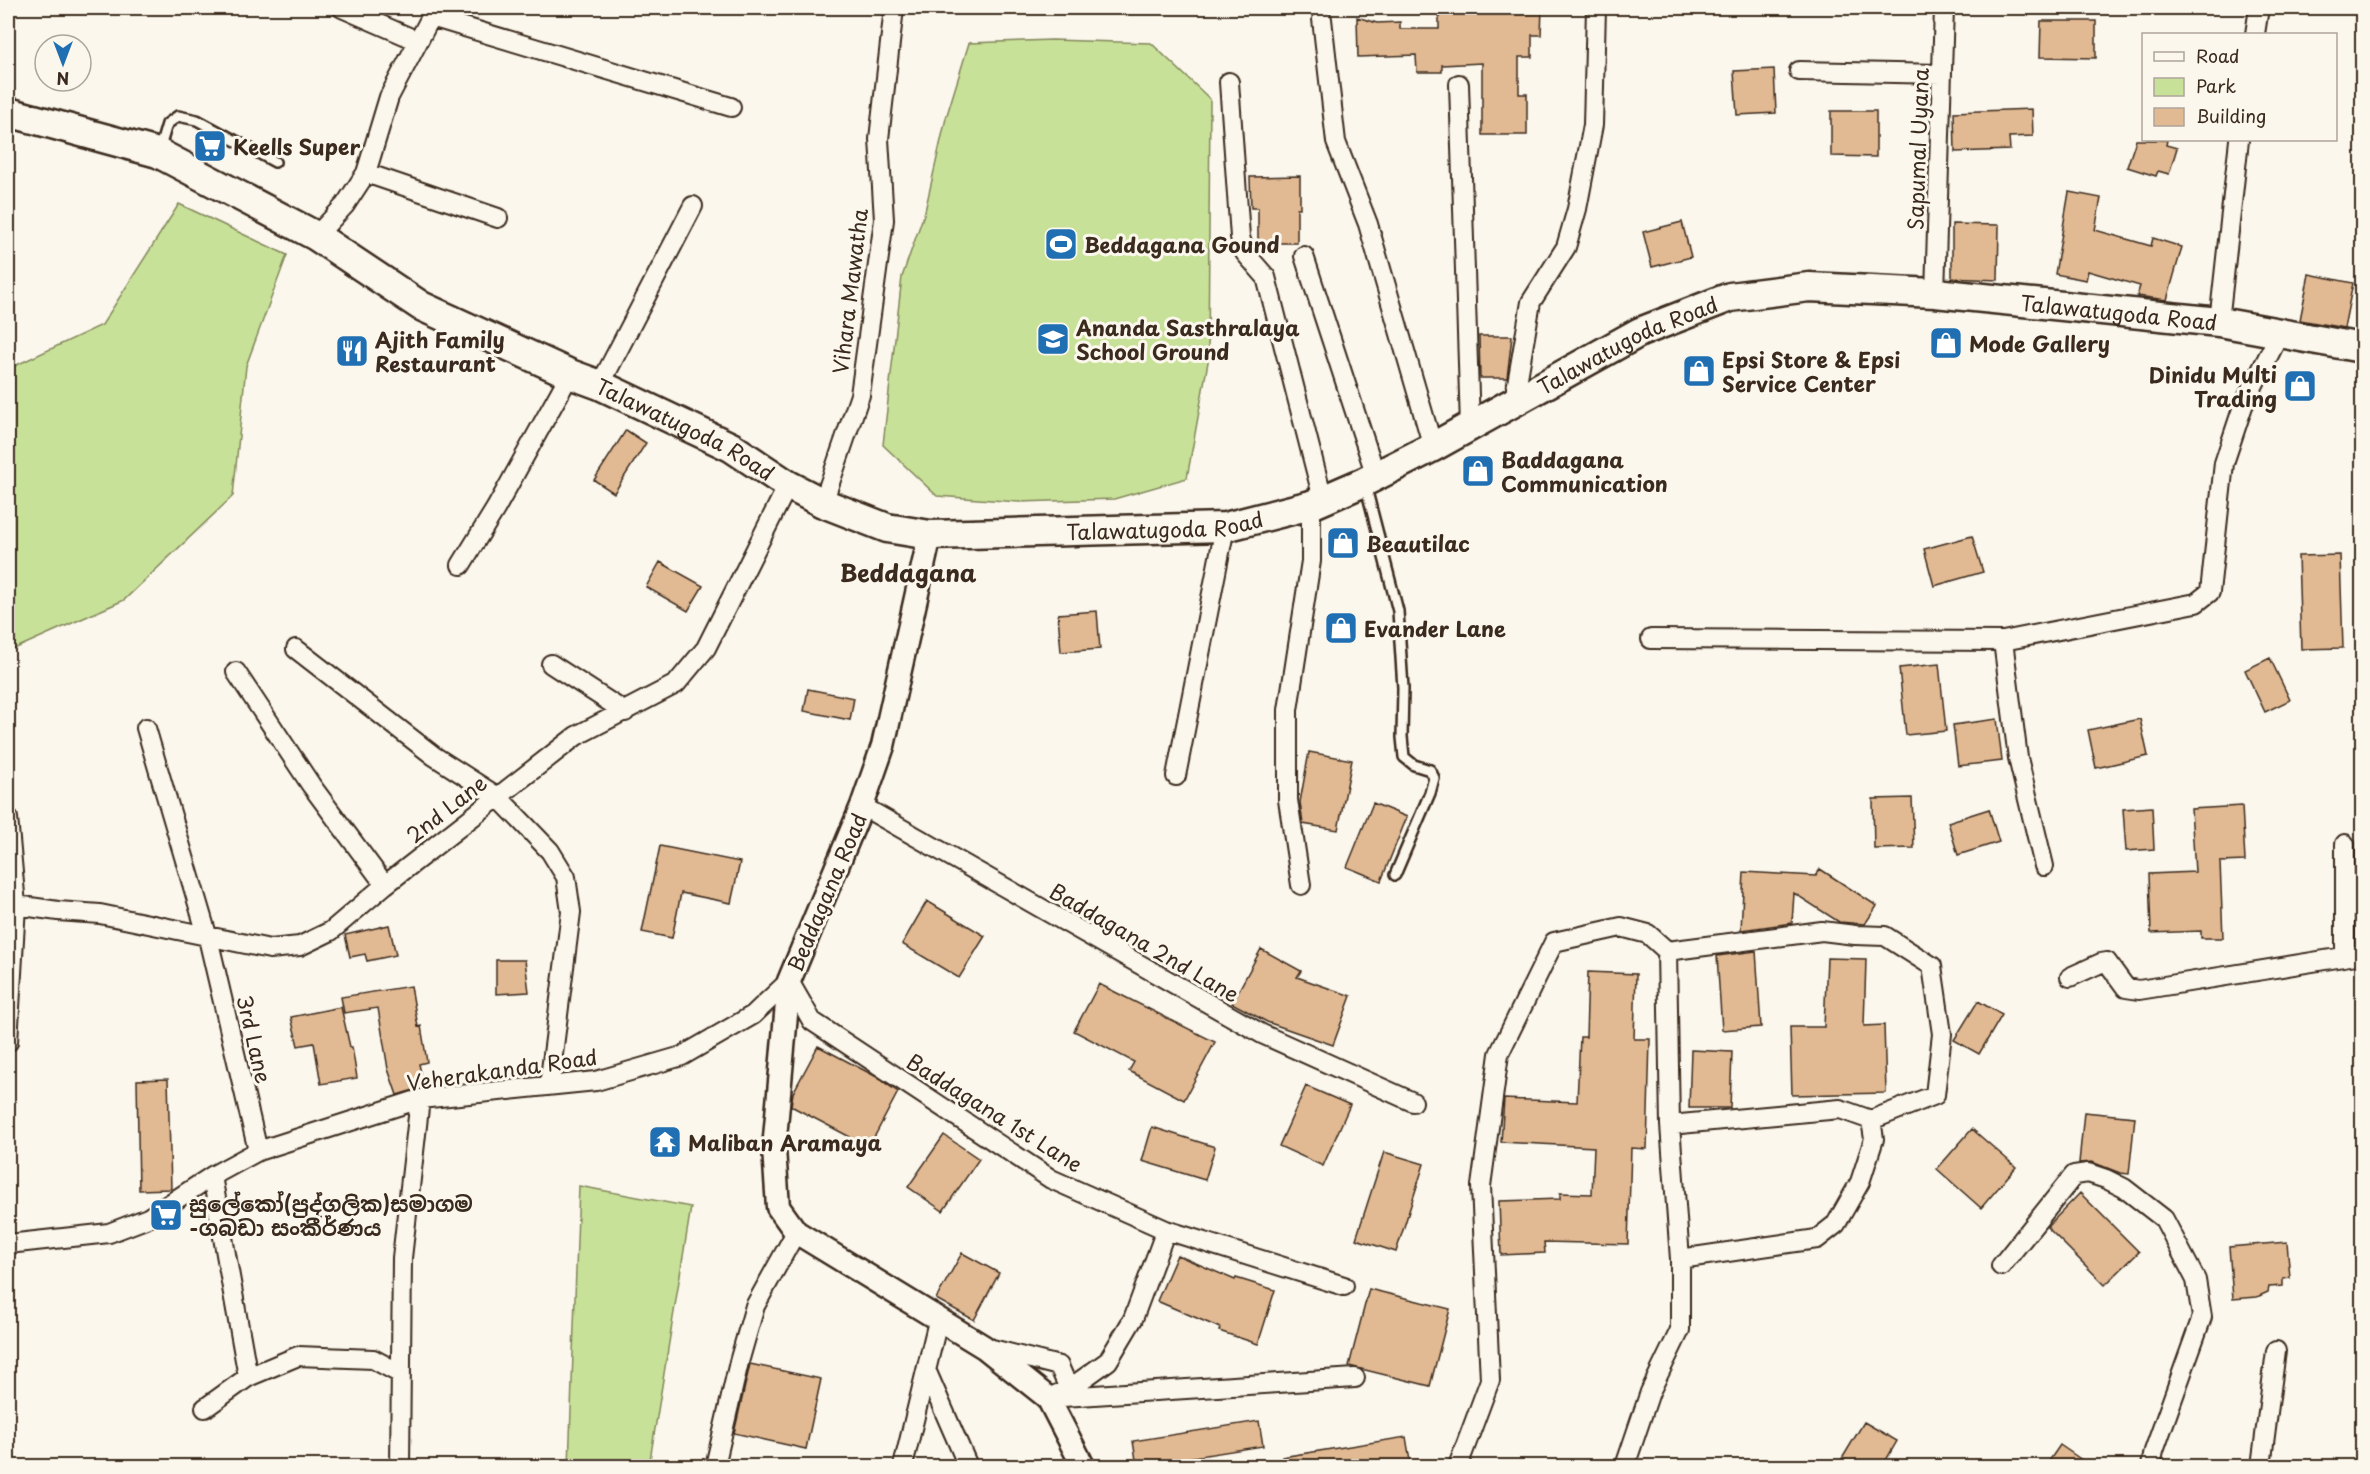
<svg xmlns="http://www.w3.org/2000/svg" width="2370" height="1474" viewBox="0 0 2370 1474" font-family="'Playpen Sans','Noto Sans Sinhala',sans-serif">
  <style>
    .green { fill: #c8e198; stroke: #82865b; stroke-width: 1.5 }
    .building { fill: #e1b992; stroke: #3b2a1e; stroke-width: 1.5 }
    .lines { fill: none; stroke-linecap: round; stroke-linejoin: round }
    .service-casing { stroke: #3b2a1e; stroke-width: 14 }
    .minor-casing { stroke: #3b2a1e; stroke-width: 22 }
    .tertiary-casing { stroke: #3b2a1e; stroke-width: 27 }
    .primary-casing { stroke: #3b2a1e; stroke-width: 33 }
    .service { stroke: #fbf7ec; stroke-width: 9 }
    .minor { stroke: #fbf7ec; stroke-width: 18 }
    .tertiary { stroke: #fbf7ec; stroke-width: 22 }
    .primary { stroke: #fbf7ec; stroke-width: 28 }
    .labels { text-anchor: middle; dominant-baseline: central; stroke-width: 6; stroke-linejoin: round; paint-order: stroke }
    .poi-label { font-size: 21px; font-weight: bold; fill: #3b2a1e; stroke: #fbf7ec; text-anchor: start }
    .street-label { font-size: 21px; fill: #3b2a1e; stroke: #fbf7ec }
    .quarter-label { font-size: 24px; font-weight: bold; fill: #3b2a1e; stroke: #fbf7ec }
  </style>
  <rect width="100%" height="100%" fill="#fbf7ec"/>
  <filter id="ink" filterUnits="userSpaceOnUse"><feTurbulence type="fractalNoise" baseFrequency=".0167" numOctaves="2"/><feDisplacementMap in="SourceGraphic" scale="12" xChannelSelector="R" yChannelSelector="G"/><feConvolveMatrix kernelMatrix="1 2 1 2 8 2 1 2 1" color-interpolation-filters="sRGB"/></filter>
  <g filter="url(#ink)">
    <path class="green" d="M1052,40L1151,43L1210,99L1208,362L1187,478L1114,499L1019,502L937,496L883,445L902,277L925,211L946,118L969,43Z
      M179,204L287,255L246,366L233,496L124,600L14,649L8,650V369L102,325Z
      M579,1186L691,1207L649,1466H569Z"/>
    <path class="building" d="M1486,8H1542L1541,35H1532V57H1519V94H1527V135H1482V63L1442,65V72H1417L1416,55L1358,57L1357,17L1377,23L1400,22V29H1439V11L1486,10Z
      M2041,21H2096V58L2040,57Z
      M1774,69L1776,113L1737,115L1734,71Z
      M2032,109L2033,136L2009,137L2010,150L1955,152L1954,112Z
      M1831,111H1876V157L1831,156Z
      M2136,140H2167L2166,145L2177,148L2169,174L2158,171L2156,176L2127,167Z
      M1300,176V208H1297V243H1258V208H1251L1250,177Z
      M2069,192L2101,198L2095,230L2151,246L2153,238L2182,247L2167,300L2137,296L2140,286L2088,271L2086,280L2055,274Z
      M1682,222L1691,257L1652,267L1643,232Z
      M1952,224L1999,225L1998,280L1952,278Z
      M2309,274L2353,283L2344,328L2300,320Z
      M1479,336H1512L1507,378H1480Z
      M626,430L646,443L614,493L594,480Z
      M1972,536L1983,572L1934,586L1924,549Z
      M2340,555L2343,648L2301,649L2298,556Z
      M660,562L703,586L688,611L646,587Z
      M1097,611L1100,649L1061,652L1058,614Z
      M2270,658L2290,700L2265,712L2245,670Z
      M1939,664L1946,731L1906,735L1899,668Z
      M808,689L854,698L850,720L804,711Z
      M1997,719L2002,761L1958,766L1953,725Z
      M2140,719L2148,756L2096,768L2088,730Z
      M1309,752L1352,760L1338,830L1303,824L1300,802Z
      M1912,798L1914,848L1874,849L1873,799Z
      M1373,803L1407,817L1381,881L1347,867Z
      M2242,806L2245,861L2220,862L2223,938H2201V931L2151,933L2149,874L2195,872L2191,809Z
      M2152,807L2154,849L2126,851L2123,809Z
      M1989,809L1999,842L1958,855L1948,822Z
      M660,846L740,862L731,903L681,893L672,938L642,932Z
      M1820,869L1877,906L1865,924L1839,922L1794,893L1792,923L1741,930L1744,872L1816,876Z
      M927,901L985,936L959,978L902,944Z
      M389,925L396,955L367,961L365,954L350,957L345,935Z
      M1261,949L1301,971L1297,977L1351,996L1333,1045L1267,1022L1232,1003Z
      M1756,951L1761,1027L1722,1030L1717,956Z
      M1827,958L1866,959L1864,1026L1884,1025L1886,1093L1792,1095L1790,1027H1824Z
      M496,960H525L529,992L496,994Z
      M1588,972L1636,974L1634,1039H1650L1647,1149L1631,1148L1628,1244L1544,1242L1545,1253L1501,1255L1499,1201L1560,1199V1193L1592,1194L1594,1147L1501,1142L1504,1099L1577,1102L1580,1037H1586Z
      M1099,984L1215,1042L1184,1100L1129,1071L1134,1062L1074,1031Z
      M411,986L418,1027L421,1026L427,1062L419,1064L424,1087L397,1095L388,1069L378,1008L344,1013L341,997Z
      M1978,1001L2002,1015L1979,1054L1954,1040Z
      M341,1007L350,1047H352L357,1078L321,1084L314,1043L298,1046L291,1017Z
      M818,1046L875,1076L898,1092L869,1147L791,1106L793,1093Z
      M1691,1050L1732,1052L1730,1108H1689Z
      M168,1079L171,1189L139,1190L137,1080Z
      M1306,1086L1350,1105L1323,1166L1279,1146Z
      M2084,1112L2135,1117L2129,1174L2120,1173L2092,1162L2079,1163Z
      M1152,1127L1215,1147L1205,1180L1142,1161Z
      M1972,1129L2016,1167L1981,1208L1937,1169Z
      M944,1135L979,1159L943,1211L908,1187Z
      M1384,1152L1424,1164L1396,1252L1356,1239Z
      M2080,1193L2139,1252L2105,1285L2047,1227Z
      M2287,1242L2290,1278L2283,1279V1286L2269,1287L2268,1292L2257,1297L2233,1299L2229,1247Z
      M962,1253L999,1273L974,1320L936,1299Z
      M1177,1255L1235,1280L1236,1278L1275,1290L1258,1344L1219,1331L1220,1328L1157,1301Z
      M1369,1289L1450,1309L1430,1386L1349,1366Z
      M750,1364L821,1379L806,1449L734,1433Z
      M1259,1421L1263,1446L1137,1466L1133,1441Z
      M1864,1422L1897,1441L1882,1467H1837Z
      M1406,1437L1411,1467H1283L1282,1457Z
      M2060,1445L2092,1467H2045Z"/>
    <g class="lines">
      <g class="service-casing">
        <path id="service" d="M159,151L167,124L178,116L197,120L275,162
          M1365,484L1398,611L1403,688L1402,737L1404,757L1414,765L1430,770L1434,778L1430,793L1395,875"/>
      </g>
      <g class="minor-casing">
        <path id="minor" d="M342,8L418,41
          M431,17L731,107
          M1322,19L1336,142L1368,224L1433,447
          M2255,34L2259,8
          M1799,71L1942,74
          M1229,82L1240,237L1245,253L1266,277L1323,499
          M1459,84L1470,426
          M366,173L498,218
          M316,236L345,205L366,173L389,97L431,17L439,9
          M1304,256L1376,476
          M1935,293L1944,8
          M2219,322L2239,140
          M600,385L693,206
          M1514,401L1531,302L1566,247L1577,209L1593,125L1596,8
          M823,503L860,395L884,220L879,139L894,8
          M461,565L496,508L570,374
          M1651,639L2003,641L2196,603L2210,592L2224,463L2243,406L2279,335
          M2003,641L2018,758L2044,866
          M296,649L434,756L498,797L550,851L566,877L571,912L549,1086
          M551,664L625,712
          M236,672L311,785L385,885
          M146,728L208,938L258,1151
          M1176,776L1225,527
          M862,806L1262,1034L1413,1102
          M8,818L16,905L8,1042
          M1301,885L1288,800V710L1311,561V505
          M16,905L58,911L100,914L270,949L300,946L331,931L385,885L576,736L676,684L706,648L788,485
          M1667,951L1822,931L1855,935L1885,936L1932,966L1942,1034L1935,1095L1871,1120
          M2345,956V844
          M2070,977L2101,963L2107,962L2126,988L2139,990L2362,954
          M1670,1125L1840,1109L1871,1120L1874,1139L1860,1182L1836,1224L1817,1239L1680,1259
          M212,1176L248,1377
          M8,1244L109,1233L148,1218L212,1176L258,1151L420,1099L596,1081L682,1056L753,1015L789,981L812,1021L1051,1179L1166,1230L1344,1286
          M2001,1266L2074,1175L2088,1173L2106,1179L2124,1188L2164,1219L2196,1280L2202,1317L2154,1451L2151,1466
          M988,1348L1059,1366L1069,1389
          M927,1372L968,1466
          M1055,1395L1069,1389L1108,1361L1133,1319L1166,1230
          M1048,1398L1355,1378
          M205,1408L248,1377L298,1356L373,1359L401,1374
          M400,1466L402,1258L420,1099
          M715,1466L739,1362L755,1306L796,1232
          M903,1466L938,1321
          M1458,1466L1490,1380L1481,1186L1499,1054L1554,942L1621,927L1648,934L1667,951L1670,1125L1680,1259V1330L1650,1392L1625,1466
          M2261,1466L2276,1351"/>
      </g>
      <g class="tertiary-casing">
        <path id="tertiary" d="M930,535L883,746L862,806L789,981L774,1149L778,1207L796,1232L984,1347L1048,1398L1083,1466"/>
      </g>
      <g class="primary-casing">
        <g id="primary">
          <path id="s1" d="M8,112L158,153L316,236L421,306L570,374L600,385L731,447L788,485L823,503L887,528L930,535L1225,527L1311,505L1364,482L1433,447L1640,332L1730,297L1809,287L1935,293L2219,322L2362,348"/>
        </g>
      </g>
      <use href="#service" class="service"/>
      <use href="#minor" class="minor"/>
      <use href="#tertiary" class="tertiary"/>
      <use href="#primary" class="primary"/>
    </g>
  </g>
  <defs>
    <g id="supermarket-square" transform="scale(1.725)"><rect x="-9" y="-9" width="18" height="18" rx="4" fill="#1f6fb2" stroke="#fbf7ec"/><path d="M-6-5.5h2.5l.6 2H6L4.5 2H-2.5L-4.4-4H-6ZM-1.5 3.2a1.3 1.3 0 1 0 .1 0ZM3 3.2a1.3 1.3 0 1 0 .1 0Z" fill="#fff"/></g>
    <g id="stadium-square" transform="scale(1.725)"><rect x="-9" y="-9" width="18" height="18" rx="4" fill="#1f6fb2" stroke="#fbf7ec"/><path d="M0-5a6.5 5 0 1 0 0 10a6.5 5 0 1 0 0-10ZM-3.5-1.8h7v3.6h-7Z" fill="#fff"/></g>
    <g id="school-square" transform="scale(1.725)"><rect x="-9" y="-9" width="18" height="18" rx="4" fill="#1f6fb2" stroke="#fbf7ec"/><path d="M0-5L7-2L0 1L-7-2ZM-4 1L0 2.5L4 1V4Q0 6-4 4Z" fill="#fff"/></g>
    <g id="shop-square" transform="scale(1.725)"><rect x="-9" y="-9" width="18" height="18" rx="4" fill="#1f6fb2" stroke="#fbf7ec"/><path d="M-5-2.5h2.3a2.7 3.5 0 0 1 5.4 0H5L5.5 6h-11ZM-1.5-2.5h3a1.5 2.3 0 0 0-3 0Z" fill="#fff"/></g>
    <g id="restaurant-square" transform="scale(1.725)"><rect x="-9" y="-9" width="18" height="18" rx="4" fill="#1f6fb2" stroke="#fbf7ec"/><path d="M-5-6h1v4h1v-4h1v4h1v-4h1v5L-1.5 .5V6h-2V.5L-5-1ZM5-6V6H3V1.5H1.5Q1.5-4 5-6Z" fill="#fff"/></g>
    <g id="temple-square" transform="scale(1.725)"><rect x="-9" y="-9" width="18" height="18" rx="4" fill="#1f6fb2" stroke="#fbf7ec"/><path d="M0-6L5-2H3V0L6.5 2.5H4V6H1.5V3h-3V6H-4V2.5H-6.5L-3 0V-2H-5Z" fill="#fff"/></g>
  </defs>
  <g fill-rule="evenodd">
    <use href="#supermarket-square" x="210" y="146"/>
    <use href="#stadium-square" x="1061" y="244"/>
    <use href="#school-square" x="1053" y="339"/>
    <use href="#shop-square" x="1946" y="343"/>
    <use href="#restaurant-square" x="352" y="351"/>
    <use href="#shop-square" x="1699" y="371"/>
    <use href="#shop-square" x="2300" y="386"/>
    <use href="#shop-square" x="1478" y="471"/>
    <use href="#shop-square" x="1343" y="543"/>
    <use href="#shop-square" x="1341" y="628"/>
    <use href="#temple-square" x="665" y="1142"/>
    <use href="#supermarket-square" x="166" y="1215"/>
  </g>
  <g class="labels">
    <g class="poi-label">
      <text x="233" y="146">Keells Super</text>
      <text x="1084" y="244">Beddagana Gound</text>
      <text x="1076" y="327">Ananda Sasthralaya<tspan x="1076" dy="24">School Ground</tspan></text>
      <text x="375" y="339">Ajith Family<tspan x="375" dy="24">Restaurant</tspan></text>
      <text x="1969" y="343">Mode Gallery</text>
      <text x="1722" y="359">Epsi Store &amp; Epsi<tspan x="1722" dy="24">Service Center</tspan></text>
      <text x="2277" y="374" text-anchor="end">Dinidu Multi<tspan x="2277" dy="24">Trading</tspan></text>
      <text x="1501" y="459">Baddagana<tspan x="1501" dy="24">Communication</tspan></text>
      <text x="1366" y="543">Beautilac</text>
      <text x="1364" y="628">Evander Lane</text>
      <text x="688" y="1142">Maliban Aramaya</text>
      <text x="189" y="1203">සුලේකෝ(පුද්ගලික)සමාගම<tspan x="189" dy="24">-ගබඩා සංකීර්ණය</tspan></text>
    </g>
    <g class="street-label">
      <text transform="translate(1917 149) rotate(-88)">Sapumal Uyana</text>
      <text transform="translate(849 291) rotate(-83)">Vihara Mawatha</text>
      <text stroke="none"><textPath href="#s1" startOffset="2264">Talawatugoda Road</textPath></text>
      <text stroke="none"><textPath href="#s1" startOffset="1760">Talawatugoda Road</textPath></text>
      <text stroke="none"><textPath href="#s1" startOffset="752">Talawatugoda Road</textPath></text>
      <text stroke="none"><textPath href="#s1" startOffset="1256">Talawatugoda Road</textPath></text>
      <text transform="translate(446 808) rotate(-38)">2nd Lane</text>
      <text transform="translate(826 892) rotate(-67)">Beddagana Road</text>
      <text transform="translate(1145 942) rotate(30)">Baddagana 2nd Lane</text>
      <text transform="translate(255 1039) rotate(77)">3rd Lane</text>
      <text transform="translate(502 1069) rotate(-8)">Veherakanda Road</text>
      <text transform="translate(995 1112) rotate(32)">Baddagana 1st Lane</text>
    </g>
    <g class="quarter-label">
      <text x="908" y="572">Beddagana</text>
    </g>
  </g>
  <rect width="2370" height="1474" fill="none" stroke="#fbf7ec" stroke-width="30"/>
  <rect x="15" y="15" width="2340" height="1444" fill="none" stroke="#3b2a1e" stroke-width="2" filter="url(#ink)"/>
  <rect x="2142" y="33" width="195" height="108" fill="#fbf7ec" stroke="#aea59a" stroke-width="1.5"/>
  <rect x="2154" y="52" width="30" height="9" fill="#fbf7ec" stroke="#aea59a" stroke-width="1.5"/>
  <text x="2196" y="63" font-size="18" fill="#3b2a1e">Road</text>
  <rect x="2154" y="78" width="30" height="18" fill="#c8e198" stroke="#aea59a" stroke-width="1.5"/>
  <text x="2196" y="93" font-size="18" fill="#3b2a1e">Park</text>
  <rect x="2154" y="108" width="30" height="18" fill="#e1b992" stroke="#aea59a" stroke-width="1.5"/>
  <text x="2196" y="123" font-size="18" fill="#3b2a1e">Building</text>
  <g transform="translate(63 63) rotate(180)"><circle r="28" fill="#fbf7ec" stroke="#aea59a" stroke-width="1.5"/>
  <path d="M0-4.5L10 22L0 15L-10 22Z" fill="#1f6fb2"/>
  <text y="-9" font-size="16" font-weight="bold" text-anchor="middle" fill="#3b2a1e">N</text>
  </g>
</svg>
